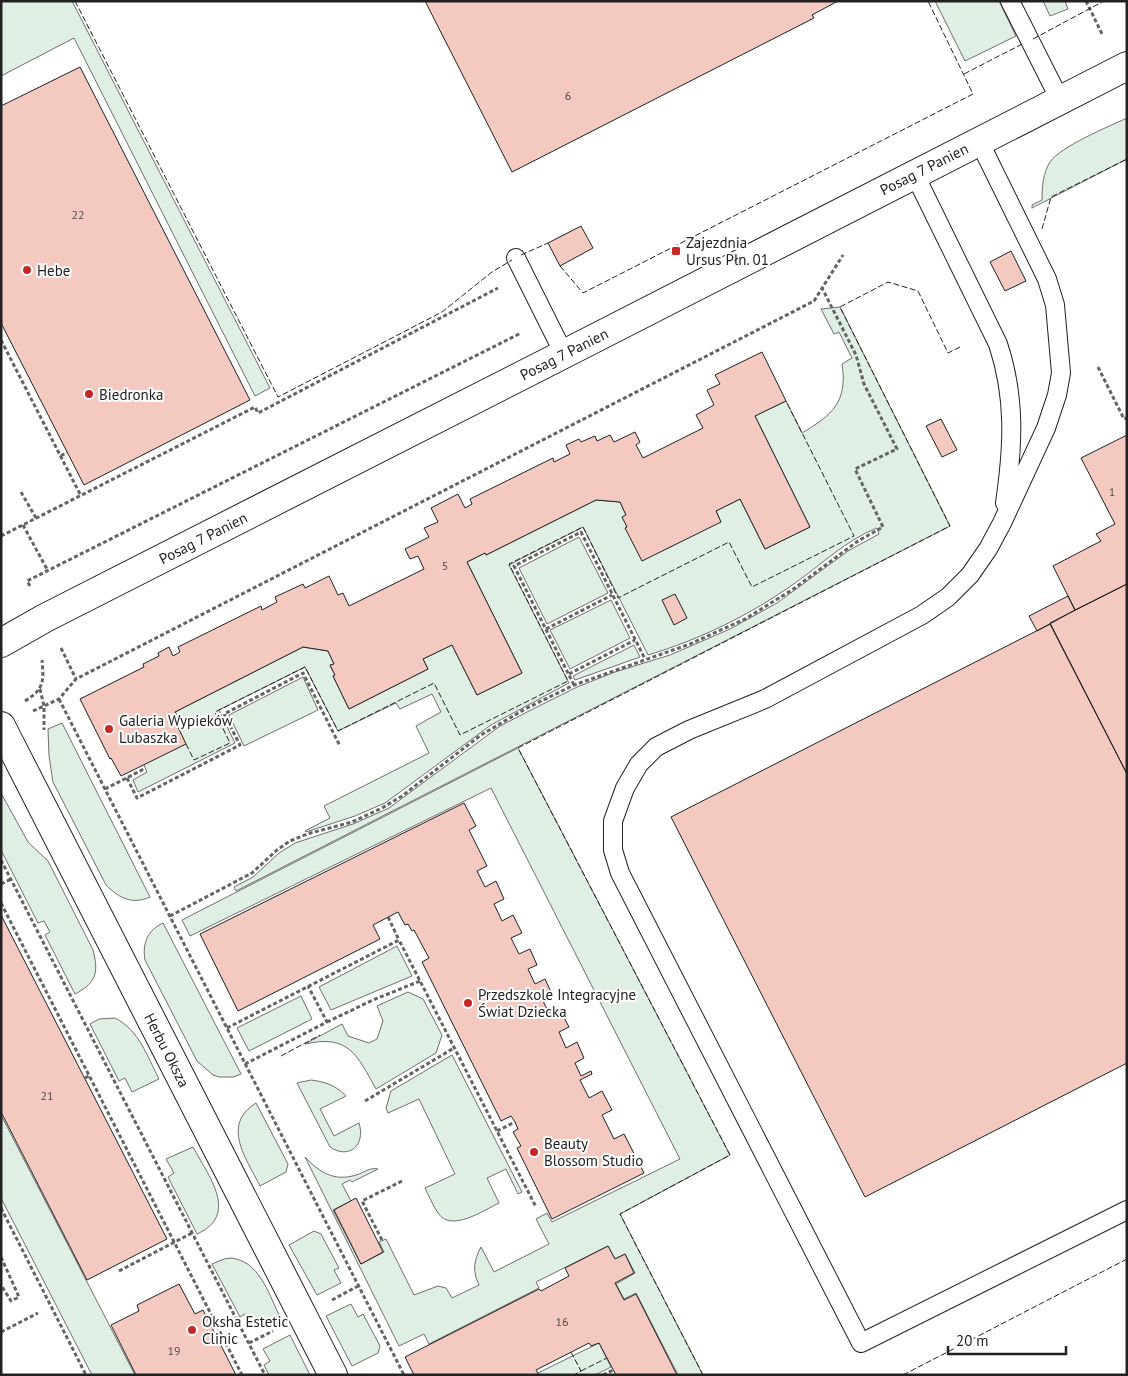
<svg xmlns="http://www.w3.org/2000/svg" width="1128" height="1376" viewBox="0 0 1128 1376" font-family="'PT Sans',sans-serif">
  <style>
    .green { fill: #e0efe3; stroke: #6f6f6f }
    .building { fill: #f3c9c0; stroke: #222 }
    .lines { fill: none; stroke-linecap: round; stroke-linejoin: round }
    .lane-casing { stroke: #222; stroke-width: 20 }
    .street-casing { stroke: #222; stroke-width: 30 }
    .secondary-casing { stroke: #222; stroke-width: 30 }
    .path { stroke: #646464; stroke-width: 3; stroke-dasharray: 4 2.5; stroke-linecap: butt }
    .lane { stroke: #fff; stroke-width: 18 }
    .street { stroke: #fff; stroke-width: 28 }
    .secondary { stroke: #fff; stroke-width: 28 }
    .fence { stroke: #222; stroke-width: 1; stroke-dasharray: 6 2.5; stroke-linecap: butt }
    .poi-dot { fill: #c62828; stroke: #fff; stroke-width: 2 }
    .labels { text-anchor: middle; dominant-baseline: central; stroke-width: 4; stroke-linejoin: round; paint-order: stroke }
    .number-label { font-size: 12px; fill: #564c4a }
    .street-label { font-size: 15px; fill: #222; stroke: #fff }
    .poi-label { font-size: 15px; fill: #222; stroke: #fff; text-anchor: start }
  </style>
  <rect width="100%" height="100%" fill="#fff"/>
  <path class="green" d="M1,1H72L270,388L255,396L74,38L1,76Z
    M935,1H999L1016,36L965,61Z
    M1043,1H1065L1068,9L1050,16Z
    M1127,118V159L1032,208V205L1042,200C1042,187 1043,173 1050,162C1061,146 1108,127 1127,118Z
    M840,307L950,526L236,891L234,887L253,877L279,853L295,843L353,824L389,808L500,726L529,711L577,687L615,672L670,655L730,629L777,603L848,551L879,534L877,528C846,540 821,565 795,583C750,615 701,639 648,655L583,527L509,565L569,683L491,725L385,803L355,816L306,832L305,831L330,818L324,806L429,753L416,726L441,712L432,694L400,709L396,703L338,731L305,667L219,710L235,743L138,792L133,780L147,772L144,765L178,727L180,720L175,712L303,647L328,651L334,664L330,666L335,675L333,676L349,709L428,669L423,659L452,645L477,695L522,673L467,562L485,553L486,555L596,500L620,502L626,515L627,527L626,528L721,522L716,511L740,499L765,549L810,527L755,416L786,401L802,433C832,415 848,402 842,364L852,358L839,332L834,334L821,309Z
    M579,537L608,593L547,624L519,568Z
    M611,600L630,638L570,669L550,630Z
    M634,645L640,657L575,680L573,676Z
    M303,677L318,710L244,746L229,715Z
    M62,723L150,897C132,905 119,898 106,885L53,782L49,756L48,729Z
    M518,748L730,1155L620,1214L703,1375H678L636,1293L624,1299L616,1284L635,1273L625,1254L615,1259L608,1246L536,1282L539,1288L429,1344L424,1334L399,1346L305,1157C319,1172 334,1182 356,1175C364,1173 369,1167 378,1169L352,1182L350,1180L342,1184L351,1201L333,1210L361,1264L384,1252L379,1242L386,1239L414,1295L438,1286L446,1288L452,1298L479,1285C472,1271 474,1260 481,1247L494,1272L549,1244L536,1219L547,1213L552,1222L680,1159L491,788L190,936L182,920Z
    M1,793L28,842L48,861L93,950C99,973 96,983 75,994L45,935L50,932L44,921L38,923L1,850Z
    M163,923L241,1074L233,1077H219L213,1075L197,1061L145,960C142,943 148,930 163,923Z
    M397,946L412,976L331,1010L319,987Z
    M408,992L423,999L442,1035L436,1053L376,1089C357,1055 349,1034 305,1044L342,1024L348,1036L369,1043L377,1039L383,1021L377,1006Z
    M301,996L312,1019L249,1051L237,1028Z
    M115,1018C139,1030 147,1056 159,1079L132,1092L125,1078L119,1081L90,1024L99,1019Z
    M452,1055L522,1192L518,1194L506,1169L487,1178L499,1203C484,1210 451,1233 438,1213C433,1206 429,1196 425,1188L455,1174L419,1099L388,1113L386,1108L391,1091Z
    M311,1080C326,1082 335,1085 346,1096L320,1109L334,1136L359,1123C366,1145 349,1160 330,1147L297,1083Z
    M256,1103L288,1164L286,1172L260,1186C246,1158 221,1125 256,1103Z
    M1,1115L135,1375H92L1,1198Z
    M193,1147C208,1175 240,1215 197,1234L168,1177L174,1173L166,1159Z
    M314,1231L321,1234L339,1268L334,1270L341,1283L317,1295L289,1245Z
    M231,1258C259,1261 268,1292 279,1315L253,1328L245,1314L240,1317L212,1264L224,1259Z
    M351,1304L358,1317L363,1314L380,1346L378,1353L352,1366L326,1316Z
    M290,1335L310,1375H269L264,1365L270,1361L263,1349Z
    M599,1343L611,1367L595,1375H539L538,1373Z"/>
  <path class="building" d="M425,1H838L812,15L814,18L512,172Z
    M80,67L250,400L84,485L1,323V106Z
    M581,226L593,248L560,266L548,243Z
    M1011,251L1026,281L1005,291L990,262Z
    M762,352L786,401L755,416L810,527L765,549L740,499L716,511L721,522L642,561L625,528L627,527L622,517L626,515L620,502L596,500L486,555L485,553L467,562L522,673L477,695L452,645L423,659L428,669L349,709L333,676L335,675L330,665L334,664L328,651L303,647L175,712L180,720L178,727L186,744L121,776L111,758L110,759L80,699L144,667L143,664L159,656L158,653L169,647L173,656L180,652L178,647L261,606L262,610L277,602L275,597L303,584L305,588L329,576L338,595L343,593L349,606L424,569L418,556L410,559L405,549L429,537L424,528L438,522L431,508L458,494L465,508L472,504L470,499L553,458L554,462L570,454L566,445L579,439L581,442L595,436L597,441L610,435L614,442L635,432L640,442L636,445L643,458L703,428L696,415L714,405L707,390L720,384L715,375Z
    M941,419L957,450L942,457L926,426Z
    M1127,435V584L1075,610L1053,566L1101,541L1096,534L1115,524L1081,458Z
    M1127,584V774L1050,623Z
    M675,594L687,618L674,625L662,600Z
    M1068,596L1075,610L1037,631L1029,616Z
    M1050,624L1127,774V1063L865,1197L671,817Z
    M464,803L476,826L469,830L487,866L477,871L485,887L496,881L504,899L494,904L502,921L513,915L522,933L511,938L519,954L530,949L537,965L528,969L535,984L545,979L552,994L542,999L549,1013L559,1008L569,1027L559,1032L566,1048L577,1042L584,1058L575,1063L581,1076L591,1071L592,1074L580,1080L589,1098L602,1091L612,1110L602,1115L614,1139L624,1134L644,1173L552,1219L517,1148L521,1146L513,1132L518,1129L515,1122L511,1116L501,1121L422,962L429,958L414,930L412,931L408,924L405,925L398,912L373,925L380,939L238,1011L200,934Z
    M1,915L167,1239L87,1280L1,1112Z
    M356,1198L383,1252L361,1264L334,1210Z
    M608,1246L615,1259L625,1254L634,1273L615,1283L624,1300L636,1294L677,1375H616L599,1343L591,1346L589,1343L536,1370L539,1375H414L405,1357L539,1289L541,1291L569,1276L565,1268Z
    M179,1284L195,1314L203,1310L236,1375H136L111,1325L139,1311L137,1305Z"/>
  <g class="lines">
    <g class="lane-casing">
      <path id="lane" d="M1010,1L1060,100
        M979,141L1047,279L1055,305L1061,373L1057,395L1046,428L1002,523L988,549L970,575L948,597L922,615L765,699L689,730L656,747L639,764L625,788L613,821V850L620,873L861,1343L1127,1210
        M915,175L998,344C1016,398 1013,447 1005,503
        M516,258L564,354"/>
    </g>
    <g class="street-casing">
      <path id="street" d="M1,726L333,1375"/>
    </g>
    <g class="secondary-casing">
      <path id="secondary" d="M1,643L45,618L564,354L1127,66"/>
    </g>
    <path class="path" d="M1086,1L1103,36
      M1,340L81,496
      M1098,367L1124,419L1127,418
      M61,456L67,452
      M21,492L36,518
      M23,525L48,571
      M1,536L255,407L258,413L498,288
      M30,586L27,581L521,333
      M546,629L612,595
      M61,648L76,679
      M569,674L635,640
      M574,685L514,566L581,532L645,659
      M40,689L44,706V730
      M59,699L404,1375
      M25,701C44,689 44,682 42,660
      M33,711L59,699L76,679L814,301L843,255
      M127,778L137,798L240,745L224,714L303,673L340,746
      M105,789L142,770L140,766
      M1,860L265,1375
      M1,884L11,879
      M1,903L242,1375
      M170,916L252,873L277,850L290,841L307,834L352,822L382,808L402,796L481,735L525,709L574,685L690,644L745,619L792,590L858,541L883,527L855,469L897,449L864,384L856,355L822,288
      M388,917L399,940
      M327,1022L373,1000L420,981
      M227,1028L399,940L536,1207
      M245,1064L327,1022L308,986
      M85,1078L89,1076
      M365,1101L454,1048
      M497,1131L515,1122
      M1,1208L86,1375
      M382,1240L362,1201L404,1180
      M1,1257L19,1297L11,1301L1,1285
      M119,1271L192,1233
      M332,1300L358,1286
      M1,1332L38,1313
      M249,1343L273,1331
      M603,1375L613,1370"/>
    <use href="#lane" class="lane"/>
    <use href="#street" class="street"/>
    <use href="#secondary" class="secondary"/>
    <path class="fence" d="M75,1L278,397L442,312L492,272L512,260
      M1033,39L1104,1
      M964,74L1024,43
      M1042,229L1051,197L1127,159
      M521,255L548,243
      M560,266L583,293L973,94L928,1
      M186,744L194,760L230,743L215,712L305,667L338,731L434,683L460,735L568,681L509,564L583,527L618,598L729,542L752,587L854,536L786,401
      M281,1056L320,1035
      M571,1352L581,1371L574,1375
      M581,1371L607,1358
      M703,1375L620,1214L730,1155L518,748L950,526L840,307L888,282L918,291L948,353L960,347
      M903,1375L1127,1259"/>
  </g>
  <g class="poi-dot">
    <rect x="671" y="246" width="10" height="10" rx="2.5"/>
    <circle cx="27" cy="270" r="5"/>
    <circle cx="89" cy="394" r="5"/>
    <circle cx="109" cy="729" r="5"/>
    <circle cx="468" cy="1003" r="5"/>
    <circle cx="534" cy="1152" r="5"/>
    <circle cx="192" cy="1330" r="5"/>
  </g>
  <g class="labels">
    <g class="number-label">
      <text x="568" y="95">6</text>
      <text x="78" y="214">22</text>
      <text x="1112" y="491">1</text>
      <text x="445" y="565">5</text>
      <text x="47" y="1095">21</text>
      <text x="562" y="1321">16</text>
      <text x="174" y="1350">19</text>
    </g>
    <g class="street-label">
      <text transform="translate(924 169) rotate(-27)">Posag 7 Panien</text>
      <text transform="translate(564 354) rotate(-27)">Posag 7 Panien</text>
      <text transform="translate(203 538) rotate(-27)">Posag 7 Panien</text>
      <text transform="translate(167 1050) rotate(63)">Herbu Oksza</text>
    </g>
    <g class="poi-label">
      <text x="686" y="242">Zajezdnia<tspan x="686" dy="17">Ursus Płn. 01</tspan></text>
      <text x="37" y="270">Hebe</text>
      <text x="99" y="394">Biedronka</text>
      <text x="119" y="720">Galeria Wypieków<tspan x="119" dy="17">Lubaszka</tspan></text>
      <text x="478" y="994">Przedszkole Integracyjne<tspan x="478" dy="17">Świat Dziecka</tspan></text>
      <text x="544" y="1143">Beauty<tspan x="544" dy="17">Blossom Studio</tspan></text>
      <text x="202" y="1321">Oksha Estetic<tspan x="202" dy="17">Clinic</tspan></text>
    </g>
  </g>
  <rect width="1128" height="1376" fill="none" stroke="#222222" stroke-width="5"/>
  <path d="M948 1346v8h118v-8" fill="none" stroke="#222222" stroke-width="2.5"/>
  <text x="956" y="1346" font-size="15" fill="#222222" stroke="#ffffff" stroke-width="4" paint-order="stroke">20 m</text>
</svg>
